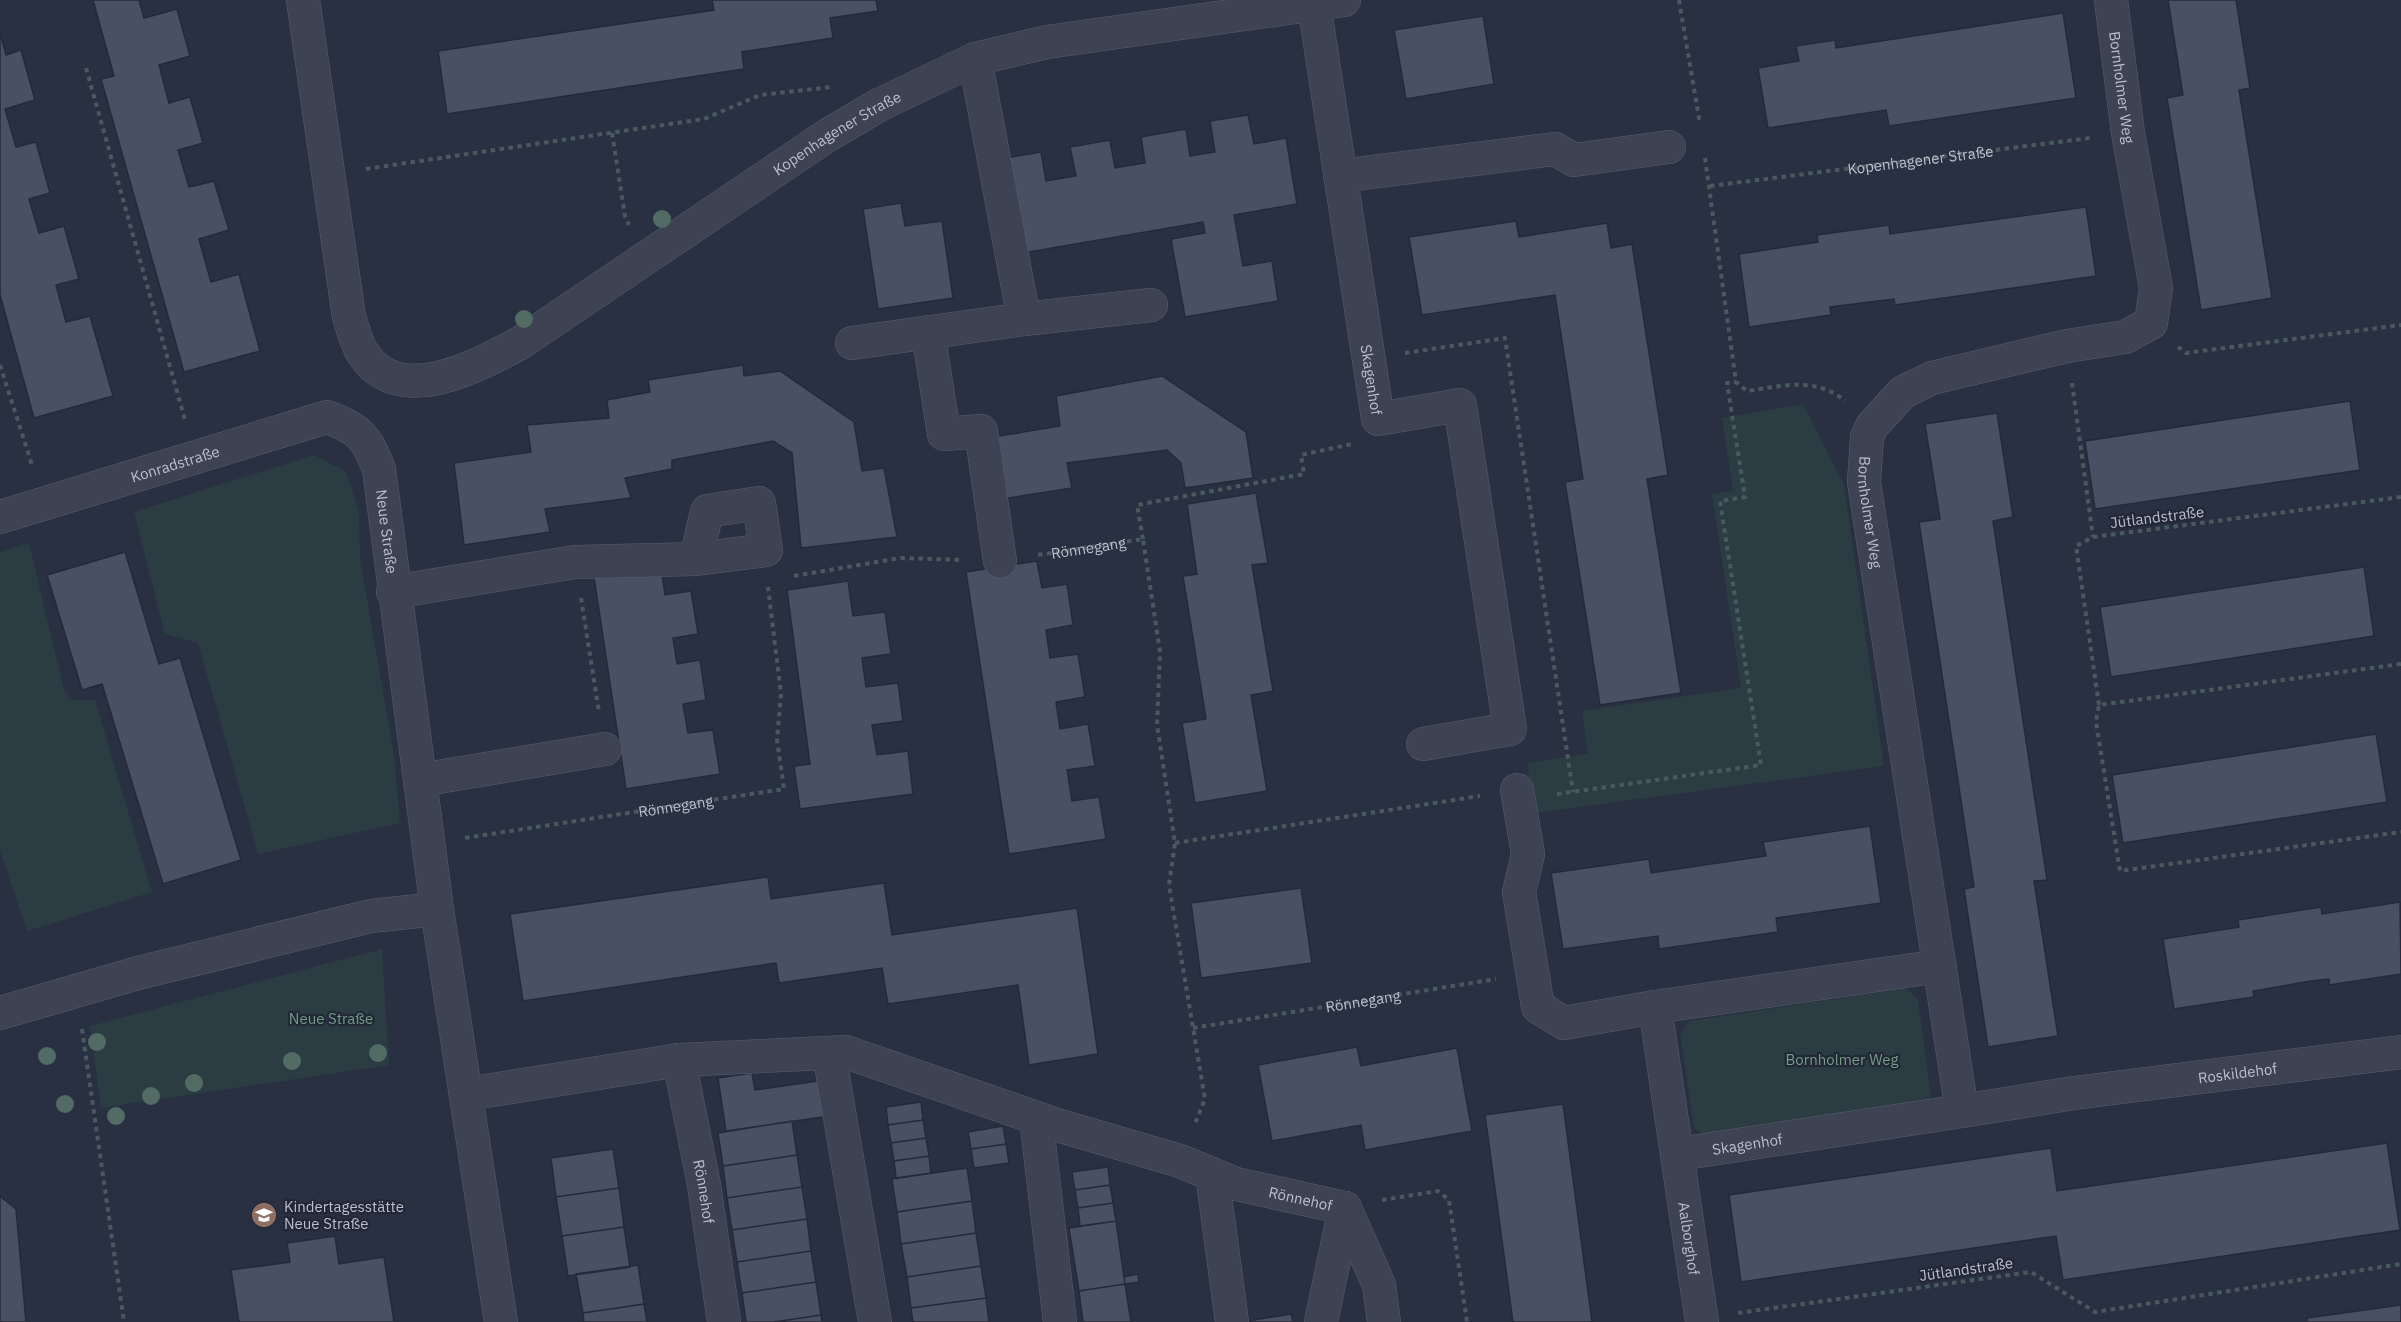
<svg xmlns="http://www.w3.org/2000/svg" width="2401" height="1322" viewBox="0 0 2401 1322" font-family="'IBM Plex Sans',sans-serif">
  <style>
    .green { fill: #2b3d43 }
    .building { fill: #485063; stroke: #242a39; stroke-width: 1.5 }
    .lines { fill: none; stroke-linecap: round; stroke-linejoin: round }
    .minor-casing { stroke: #585e6c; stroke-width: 34 }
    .path { stroke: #495a5f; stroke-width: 4; stroke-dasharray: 4.5 4.5; stroke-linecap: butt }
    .minor { stroke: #3d4352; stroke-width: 33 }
    .tree { fill: #526b65 }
    .labels { text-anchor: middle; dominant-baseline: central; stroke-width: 4.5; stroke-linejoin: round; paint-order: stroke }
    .street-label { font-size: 15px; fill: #babfcb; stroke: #222837 }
    .park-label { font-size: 15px; fill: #739b81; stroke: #222837 }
    .poi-label { font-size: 15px; fill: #babfcb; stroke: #222837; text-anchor: start }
  </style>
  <rect width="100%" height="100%" fill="#293042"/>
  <path class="green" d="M1803,404L1844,485L1884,766L1534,813L1527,763L1588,754L1582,711L1741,688L1712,494L1733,491L1722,418Z
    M314,455L346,472L359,512L360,559L394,754L400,823L258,854L198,643L165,634L134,512Z
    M29,543L64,690L73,700H95L152,892L27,931L0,851V552Z
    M382,949L389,1065L101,1108L90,1026Z
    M1906,988L1918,1000L1931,1097L1921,1108L1710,1139L1694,1128L1680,1034L1690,1021Z"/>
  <path class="building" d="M93,0H139L144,18L177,9L190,56L159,65L169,103L190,97L203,143L178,150L189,187L214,181L229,230L199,239L211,282L239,274L260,351L184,372L101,79L114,76Z
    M712,0H876L878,11L830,18L833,38L742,52L744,69L447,114L438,51L714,10Z
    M2168,0H2236L2250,88L2239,90L2272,298L2201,310L2167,98L2183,95Z
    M2063,13L2076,98L1889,126L1886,110L1768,128L1758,68L1799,61L1796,46L1835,40L1836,48Z
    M1483,16L1494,84L1406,99L1394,30Z
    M0,32L6,55L21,50L35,100L5,109L16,147L36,142L50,193L29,199L39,233L64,226L79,279L56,285L66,322L90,316L113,396L34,418L0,295Z
    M1248,115L1254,144L1286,138L1297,204L1234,215L1243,266L1272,261L1278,301L1185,317L1171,239L1205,233L1203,222L1023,253L1006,158L1041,152L1046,181L1076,176L1070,147L1110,140L1115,168L1145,163L1141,137L1186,129L1190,156L1215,152L1210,121Z
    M901,203L905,226L942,221L953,298L878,309L863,209Z
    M2086,207L2096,276L1895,305L1894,299L1830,307L1831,315L1749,327L1739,254L1818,242L1817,235L1889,225L1890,234Z
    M1516,221L1519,237L1607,223L1611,248L1632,244L1668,475L1647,479L1681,693L1600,705L1565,482L1583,479L1555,295L1422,315L1409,237Z
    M743,365L744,376L780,371L854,422L862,471L884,468L897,537L801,548L792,453L773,441L672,460V469L625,478L631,498L545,509L550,532L464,545L454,463L531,452L527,425L609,418L607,400L650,392L648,380Z
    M1162,376L1246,432L1253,478L1185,488L1181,463L1167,450L1067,463L1072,488L1002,499L993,437L1060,426L1056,396Z
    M2350,401L2360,470L2095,509L2085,441Z
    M1997,413L2013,517L1993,521L2047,880L2034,881L2058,1036L1988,1047L1964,889L1974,887L1919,522L1940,519L1925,424Z
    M1256,493L1268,563L1252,565L1273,691L1251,695L1267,791L1195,803L1182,723L1206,719L1183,576L1197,574L1187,504Z
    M125,552L159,664L180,658L241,860L163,884L102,684L82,690L47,575Z
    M1037,561L1042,588L1067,584L1073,625L1046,630L1050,658L1078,654L1085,697L1056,702L1060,729L1088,724L1095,766L1067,770L1072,801L1099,797L1106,839L1009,854L966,572Z
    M661,567L665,595L691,591L698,634L673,638L677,664L700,660L706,700L683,704L688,733L713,730L720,774L626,789L594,577Z
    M2364,567L2374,636L2111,677L2100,607Z
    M848,581L853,616L885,612L891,654L862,658L866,687L898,683L903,721L872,725L877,755L908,751L913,794L800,809L794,766L810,764L787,590Z
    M2376,734L2387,802L2123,843L2112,775Z
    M1870,826L1881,903L1776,918L1778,932L1659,949L1658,936L1563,949L1551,873L1649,859L1651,873L1766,856L1763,842Z
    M768,877L771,899L884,883L892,935L1077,908L1098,1054L1029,1065L1018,985L888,1004L882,968L779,983L776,963L523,1001L510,914Z
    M1301,888L1312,963L1201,978L1191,903Z
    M2400,902L2401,974L2329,985V979L2311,981L2253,991L2254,997L2174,1009L2163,939L2239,927L2238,920L2321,907L2322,914Z
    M1357,1047L1361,1066L1457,1048L1472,1131L1365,1150L1361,1125L1272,1141L1258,1065Z
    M752,1073L755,1090L825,1080L830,1116L726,1131L718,1078Z
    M921,1102L923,1120L888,1125L886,1107Z
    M1563,1104L1592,1322H1513L1485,1115Z
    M923,1120L926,1138L891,1143L888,1125Z
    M792,1121L797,1155L723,1166L718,1133Z
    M1003,1126L1006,1144L971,1149L968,1132Z
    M926,1138L929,1156L894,1161L891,1143Z
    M2387,1143L2400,1230L2063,1280L2056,1236L1741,1282L1729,1195L2051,1148L2057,1191Z
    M1006,1144L1009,1163L974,1168L971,1149Z
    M613,1149L619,1188L556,1197L551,1158Z
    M797,1155L802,1187L727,1198L723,1166Z
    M929,1156L931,1173L896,1178L894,1161Z
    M1108,1167L1110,1185L1075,1190L1072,1172Z
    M967,1168L972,1201L897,1212L892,1179Z
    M1110,1185L1113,1203L1078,1208L1075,1190Z
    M802,1187L807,1219L732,1230L727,1198Z
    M619,1188L624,1227L562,1236L556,1197Z
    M0,1196L16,1209L26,1322H0Z
    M972,1201L976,1233L901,1244L897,1212Z
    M1113,1203L1116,1221L1080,1226L1078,1208Z
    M807,1219L811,1251L737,1262L732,1230Z
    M1116,1221L1125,1284L1079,1291L1069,1228Z
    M624,1227L630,1267L568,1276L562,1236Z
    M976,1233L981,1266L907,1277L901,1244Z
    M335,1236L339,1264L384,1257L394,1322H239L231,1270L290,1262L287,1243Z
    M811,1251L816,1282L742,1293L737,1262Z
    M638,1265L644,1304L583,1313L576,1274Z
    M981,1266L986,1298L911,1308L907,1277Z
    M1138,1274L1139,1282L1125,1284L1124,1277Z
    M816,1282L821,1315L774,1322H746L742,1293Z
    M1125,1284L1131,1322H1083L1079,1291Z
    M986,1298L989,1322H913L911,1308Z
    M644,1304L647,1322H584L583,1313Z
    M2401,1305V1322H2307V1318Z
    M1291,1314L1293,1322H1241L1254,1320Z
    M821,1315L822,1322H774Z"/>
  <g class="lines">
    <g class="minor-casing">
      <g id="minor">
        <path id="s5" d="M303,0L349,317C353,328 356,342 362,352C398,410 477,366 520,343L828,135L879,105L975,59L1047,42L1344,0"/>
        <path id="s6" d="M2111,0L2128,133L2156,288L2151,323L2125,337L2067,346L1932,378L1903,392L1872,426L1867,437L1864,482L1962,1111L2074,1093L2401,1052"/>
        <path id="s7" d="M1314,4L1378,419L1460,405L1510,729L1423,744"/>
        <path d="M1340,176L1555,149L1574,160L1669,147"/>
        <path d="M1024,319L1151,305"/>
        <path d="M928,332L944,434L981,431L1000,561"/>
        <path d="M852,343L1024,319L975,59"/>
        <path id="s8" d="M0,517L327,417C360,429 366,437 379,469L437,909L501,1322"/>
        <path d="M393,592L575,562L696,559L766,550L759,503L707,511L696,559"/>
        <path d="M420,780L605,749"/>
        <path d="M1517,790L1528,854L1519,892L1538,1007L1564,1023L1655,1007L1940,966"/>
        <path id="s9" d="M1655,1007L1702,1322"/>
        <path d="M0,1013L138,973L371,916L437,909"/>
        <path d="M829,1053L875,1322"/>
        <path id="s10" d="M679,1060L704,1185L724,1322"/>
        <path id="s11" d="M467,1094L679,1060L846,1052L1057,1125L1180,1161L1236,1184L1345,1208"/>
        <path d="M1036,1118L1060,1322"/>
        <path id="s12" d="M1679,1154L1962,1111"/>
        <path d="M1212,1174L1232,1322"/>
        <path d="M1345,1208L1379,1285L1384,1322"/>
        <path d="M1321,1322L1345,1208"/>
      </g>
    </g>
    <g class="path">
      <path d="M1679,0L1700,124"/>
      <path d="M86,68L185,420"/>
      <path d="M612,133L625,216L629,225"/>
      <path d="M1705,158L1736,382L1747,391C1782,386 1815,376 1845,401"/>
      <path d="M366,169L704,119L760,95L832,87"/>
      <path id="s1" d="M1710,186L2090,138"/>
      <path d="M2178,347L2186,353L2401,325"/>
      <path d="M1405,353L1505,338L1573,792"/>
      <path d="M0,365L33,468"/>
      <path d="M2072,383L2093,537"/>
      <path d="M1143,539L1137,505L1304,474L1301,455L1352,444"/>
      <path id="s2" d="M1038,555L1143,539L1160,652L1157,725L1175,843L1169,885L1205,1099L1194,1126"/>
      <path d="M794,576L901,558L962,560"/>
      <path d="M581,598L599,712"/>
      <path d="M2401,664L2099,705L2096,722L2120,871L2401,832"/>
      <path d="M2099,705L2076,546L2093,537L2401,497"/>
      <path d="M1557,794L1761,765L1720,501L1745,497L1727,383L1736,382"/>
      <path id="s3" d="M465,838L784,789L777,740L781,694L768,587"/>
      <path d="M1175,843L1480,796"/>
      <path id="s4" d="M1193,1028L1496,979"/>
      <path d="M82,1029L124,1322"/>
      <path d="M1382,1200L1438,1191L1449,1200L1467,1322"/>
      <path d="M1738,1313L2031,1272L2095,1312L2401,1264"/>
    </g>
    <use href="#minor" class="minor"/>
  </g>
  <g class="tree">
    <circle cx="662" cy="219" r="9"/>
    <circle cx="524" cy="319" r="9"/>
    <circle cx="97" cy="1042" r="9"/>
    <circle cx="378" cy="1053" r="9"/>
    <circle cx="47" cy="1056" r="9"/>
    <circle cx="292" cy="1061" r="9"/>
    <circle cx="194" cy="1083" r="9"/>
    <circle cx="151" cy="1096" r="9"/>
    <circle cx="65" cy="1104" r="9"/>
    <circle cx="116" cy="1116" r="9"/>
  </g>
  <defs>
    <g id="school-disc" transform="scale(1.35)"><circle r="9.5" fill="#8d6e63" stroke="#222837"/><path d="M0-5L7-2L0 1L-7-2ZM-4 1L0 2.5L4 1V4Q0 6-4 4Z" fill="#fff"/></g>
  </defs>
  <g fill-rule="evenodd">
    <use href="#school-disc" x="264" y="1215"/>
  </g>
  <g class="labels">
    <g class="street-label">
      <text stroke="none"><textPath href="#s6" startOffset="88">Bornholmer Weg</textPath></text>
      <text stroke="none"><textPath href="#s5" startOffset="914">Kopenhagener Straße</textPath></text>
      <text stroke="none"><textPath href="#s1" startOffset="212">Kopenhagener Straße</textPath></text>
      <text stroke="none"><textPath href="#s7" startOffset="380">Skagenhof</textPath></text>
      <text stroke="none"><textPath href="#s8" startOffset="183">Konradstraße</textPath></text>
      <text stroke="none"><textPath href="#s6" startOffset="720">Bornholmer Weg</textPath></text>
      <text transform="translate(2157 517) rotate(-7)">Jütlandstraße</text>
      <text stroke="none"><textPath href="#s8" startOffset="482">Neue Straße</textPath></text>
      <text stroke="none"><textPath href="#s2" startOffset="51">Rönnegang</textPath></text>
      <text stroke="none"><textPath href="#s3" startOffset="213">Rönnegang</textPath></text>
      <text stroke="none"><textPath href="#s4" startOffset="172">Rönnegang</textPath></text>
      <text stroke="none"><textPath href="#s6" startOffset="1604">Roskildehof</textPath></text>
      <text stroke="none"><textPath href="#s12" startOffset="69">Skagenhof</textPath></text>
      <text stroke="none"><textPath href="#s10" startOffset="134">Rönnehof</textPath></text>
      <text stroke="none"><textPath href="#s11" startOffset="860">Rönnehof</textPath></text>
      <text stroke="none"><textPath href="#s9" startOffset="234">Aalborghof</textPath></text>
      <text transform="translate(1966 1269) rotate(-8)">Jütlandstraße</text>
    </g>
    <g class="park-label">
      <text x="331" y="1018">Neue Straße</text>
      <text x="1842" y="1059">Bornholmer Weg</text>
    </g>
    <g class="poi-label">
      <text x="284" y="1206">Kindertagesstätte<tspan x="284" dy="17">Neue Straße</tspan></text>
    </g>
  </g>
</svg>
